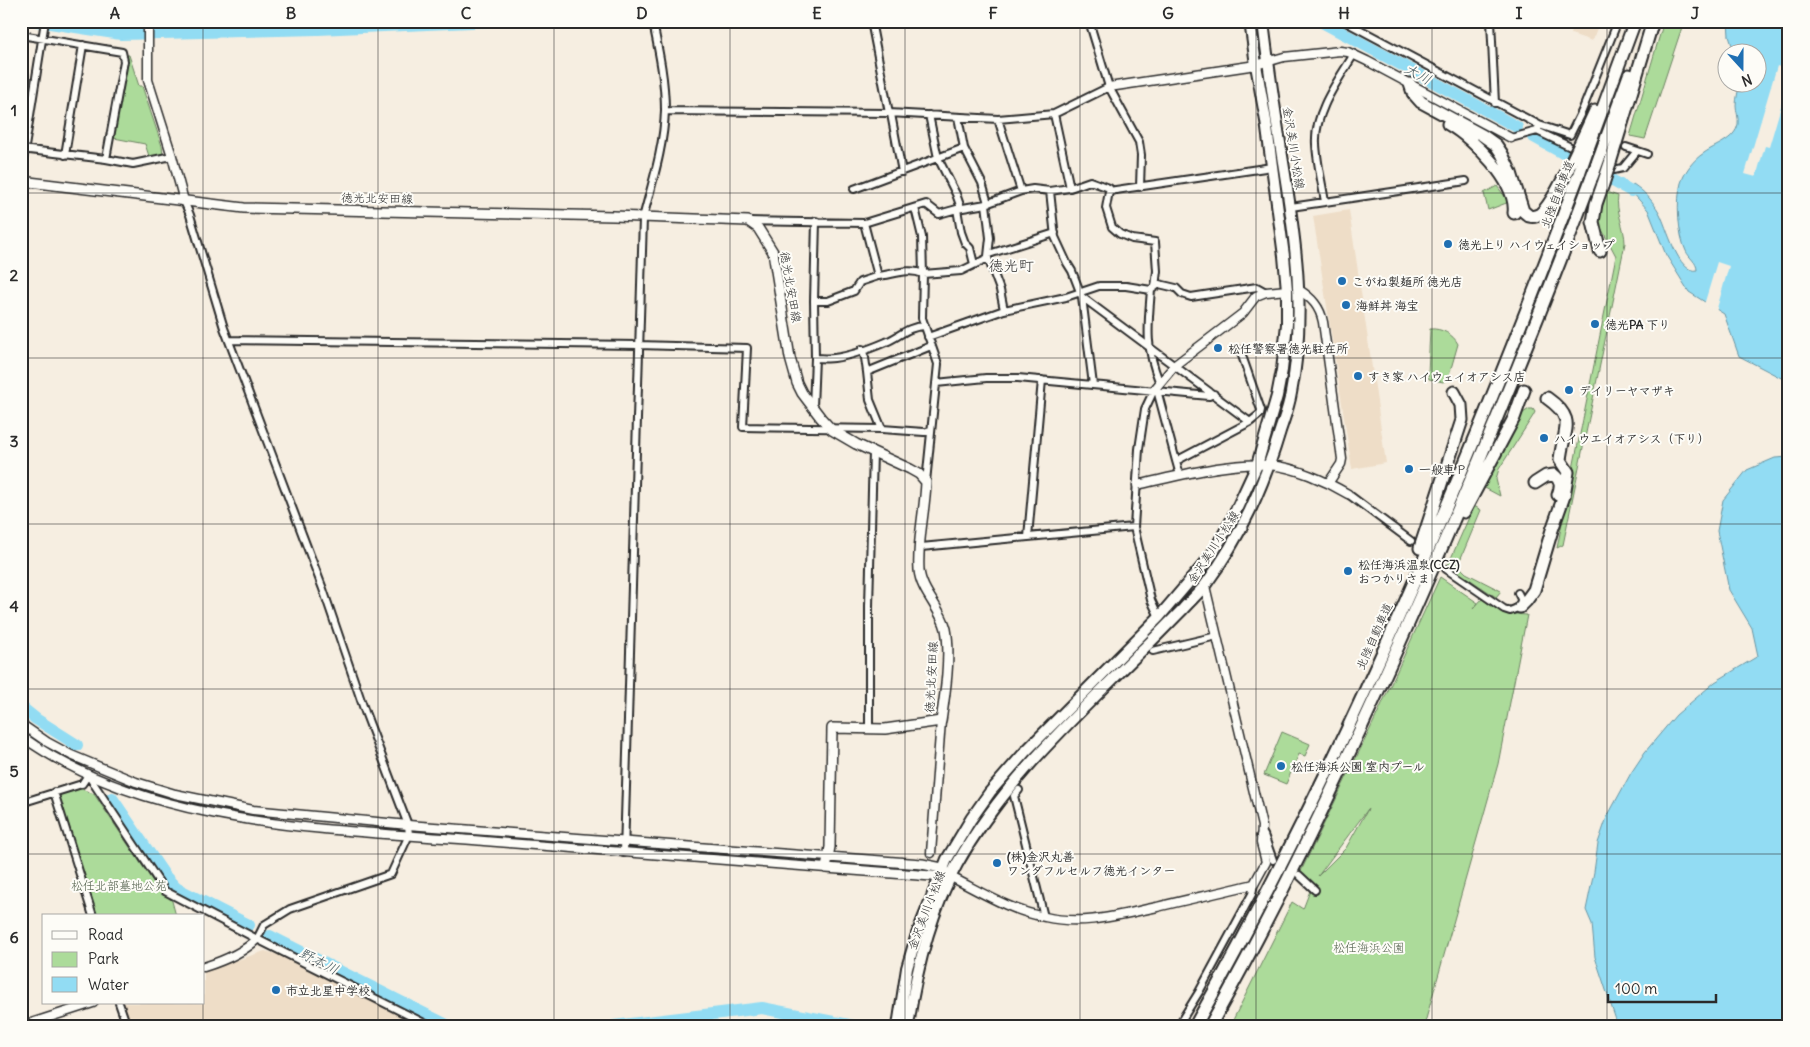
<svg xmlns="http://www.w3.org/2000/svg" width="1810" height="1047" viewBox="0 0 1810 1047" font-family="Delius,'Klee One',sans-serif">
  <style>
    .built { fill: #eeddc7 }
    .green { fill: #acdb9a; stroke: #6c8362; fill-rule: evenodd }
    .water { fill: #92dcf3; stroke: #6995a3 }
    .pier { fill: #f6eee1 }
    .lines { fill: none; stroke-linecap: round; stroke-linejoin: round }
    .river { stroke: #92dcf3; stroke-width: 12 }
    .minor-casing { stroke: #2b2b2b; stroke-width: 10 }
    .tertiary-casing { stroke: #2b2b2b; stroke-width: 11 }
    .secondary-casing { stroke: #2b2b2b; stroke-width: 12 }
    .primary-casing { stroke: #2b2b2b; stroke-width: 14 }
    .motorway-casing { stroke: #2b2b2b; stroke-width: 15 }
    .minor { stroke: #fdfcf7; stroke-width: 6 }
    .tertiary { stroke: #fdfcf7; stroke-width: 8 }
    .secondary { stroke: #fdfcf7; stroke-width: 9 }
    .primary { stroke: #fdfcf7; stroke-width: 10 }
    .motorway { stroke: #fdfcf7; stroke-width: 11 }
    .motorway-bridge-casing { stroke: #2b2b2b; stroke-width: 15; stroke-linecap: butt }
    .motorway-bridge { stroke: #fdfcf7; stroke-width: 11 }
    .grid { fill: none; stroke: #2b2b2b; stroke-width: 1; stroke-opacity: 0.55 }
    .poi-dot { fill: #1f6fb2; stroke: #fdfcf7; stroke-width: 2 }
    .labels { text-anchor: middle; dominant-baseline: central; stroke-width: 4; stroke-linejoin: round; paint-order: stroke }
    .street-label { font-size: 12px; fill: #2b2b2b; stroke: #fdfcf7 }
    .poi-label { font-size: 12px; font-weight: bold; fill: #2b2b2b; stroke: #fdfcf7; text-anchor: start }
    .park-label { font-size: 12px; fill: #52604c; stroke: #fdfcf7 }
    .water-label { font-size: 14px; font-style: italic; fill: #45575d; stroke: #fdfcf7 }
    .quarter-label { font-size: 15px; fill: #2b2b2b; stroke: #fdfcf7 }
    .neatline { fill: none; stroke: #2b2b2b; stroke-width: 2 }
    .grid-label { font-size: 16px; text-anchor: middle; font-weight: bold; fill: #2b2b2b }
  </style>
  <rect width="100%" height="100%" fill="#f6eee1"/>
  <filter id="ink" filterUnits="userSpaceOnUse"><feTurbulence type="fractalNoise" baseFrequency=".02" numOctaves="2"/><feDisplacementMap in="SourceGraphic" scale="10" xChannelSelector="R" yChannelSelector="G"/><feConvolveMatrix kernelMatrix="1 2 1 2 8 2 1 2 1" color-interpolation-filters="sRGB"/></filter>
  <g filter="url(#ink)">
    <path class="built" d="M1575,21H1600L1592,41L1571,34Z
      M1349,210L1386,463L1352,469L1313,216Z
      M265,951L279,955L421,1026H131L124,1003H204V971Z"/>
    <path class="green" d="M1664,21H1684L1645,139L1630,136Z
      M127,55H129L139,86H142L162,146L163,156L150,159L145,144L114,138Z
      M1497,186L1509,202L1488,210L1484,193Z
      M1606,192L1618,196C1615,210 1625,228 1625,243L1563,545L1557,548L1616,256L1598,222V211Z
      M1430,329C1441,328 1453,334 1458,344L1448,379L1443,382L1429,379L1428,374Z
      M1529,409H1533L1535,412L1533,416L1499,469L1496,479L1500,496L1483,487L1502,454L1523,413Z
      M1474,506L1481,510L1458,565L1466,573L1501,591L1496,597L1448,565Z
      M1440,577L1478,603L1473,609L1482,599C1498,611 1507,614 1527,615L1498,764L1424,1026H1230L1292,902L1303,909L1313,883L1301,871L1375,719ZM1368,809L1346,848L1318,876Z
      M1282,732L1310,744L1305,756L1299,754L1286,784L1264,775Z
      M79,788L94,794L156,886L172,901L176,916H97L59,797L61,794Z"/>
    <path class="water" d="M1728,21H1789V382L1739,356L1724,314L1689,292L1666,255L1648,210L1631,191L1633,184C1645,192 1652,200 1659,212C1667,226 1678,275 1697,270C1697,262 1689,258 1686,251C1678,235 1676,200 1681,183C1685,171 1693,160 1704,153C1715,145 1735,140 1738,124C1739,118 1736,111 1736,105C1736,98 1739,90 1739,83L1758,82V52H1734L1729,36Z
      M1789,457V1026H1618L1595,957L1592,924L1586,910L1594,872L1598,843L1607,817L1631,773L1645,752L1676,715L1715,682L1758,656L1752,628L1729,590L1717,531L1723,500L1747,470L1775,458Z"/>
    <path class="pier" d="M1777,66L1789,70V79L1769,147L1765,146L1756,177L1745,174Z
      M1717,262L1729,266L1716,312L1704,305Z"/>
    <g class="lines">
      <path class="river" d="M37,21L121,34L318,29L493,21
        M1320,21L1517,127
        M1534,137L1631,191
        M21,707L36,719L77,745
        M112,798L165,876L176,888L249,925
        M270,936L449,1026
        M614,1026L762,1008L854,1026"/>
      <g class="minor-casing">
        <path id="minor" d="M871,21L889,113
          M1089,21L1109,87L1139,142L1141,155L1140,187
          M1344,21L1539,125L1570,135L1582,111L1618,21
          M1491,21L1495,103
          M21,35L122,52L124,61L106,159
          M665,111L889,113L998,119L1054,114L1109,87
          M891,114L902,172
          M1054,114L1070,188
          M929,115L938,158L956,194L961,208
          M958,117L964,148L982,183L988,203
          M998,119L1021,191
          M1537,131L1579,151
          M1511,138L1537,131L1538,129
          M1626,147L1647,154
          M21,149L106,159L133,164L172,156
          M65,155L83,45
          M1607,166L1614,170L1623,168L1637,151
          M21,172L45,21
          M854,189L964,148
          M1050,191L1055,237L1067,263L1072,271L1082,297L1250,422
          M1109,191L1106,208L1112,227L1120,234L1132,239L1155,242L1157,271L1155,287
          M184,201L190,215L224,328L323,589L365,712L408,825L409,835L391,874L290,909L264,925L257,939L430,1026
          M1325,202C1322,183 1317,163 1316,144C1314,112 1338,81 1354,54
          M986,204L990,238L988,256
          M1291,207L1466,181
          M915,208L922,237L923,274L961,271L988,258L1000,290L1004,310
          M957,209L961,232L965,243L970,248L974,264
          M748,221L864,223L926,204L939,214L957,209L986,204L1021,191L1033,189L1050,191L1070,188L1090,181L1109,188V191L1272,167
          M816,221L814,301H828L854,291L860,282L878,276
          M864,223L878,276C892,275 909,267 923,274L922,318L938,364L926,482
          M989,254L1055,233
          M1151,290C1148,327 1145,346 1159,381
          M1082,297L1093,385
          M814,301L815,358
          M928,337L1004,310L1066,297L1099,286H1126L1151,290L1159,284L1176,288L1182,294L1191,297L1257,287L1266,292
          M230,340L638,345L747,348L743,427L882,429
          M931,346L867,372L870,400L882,429L924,432L931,430
          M862,349L865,358L867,372
          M936,383L986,378H1018L1209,396L1214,394
          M1154,390L1145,409L1139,449L1134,527L1151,600L1159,617
          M1157,390L1176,461L1250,422L1260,414L1261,410L1240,350
          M813,407L815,358C821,358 828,359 834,358C850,356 872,348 886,342C901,336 906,327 924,326
          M1176,461L1180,475
          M1348,494L1411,541
          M1028,537L1042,380
          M921,547L1134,527
          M1446,569L1504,609L1510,611L1520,607L1521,599L1518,593
          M1153,651L1217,636
          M869,729V606L873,452
          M1019,790L1014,796L1044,917
          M54,792L93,916
          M21,803L82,784L88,775L165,891L257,939
          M1260,836L1264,835L1273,860
          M624,853L643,218C652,183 664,147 665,110C665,80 659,52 653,23
          M1299,875L1315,890
          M119,1003L127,1026
          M1178,1026L1199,992L1252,894L1254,884"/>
      </g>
      <g class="tertiary-casing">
        <path id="tertiary" d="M148,21V80L172,156L184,201
          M652,21L653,23
          M1109,87L1256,65L1284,57L1340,51L1348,52L1367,61L1511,138
          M1299,290C1312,298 1320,307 1323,322L1342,459L1341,464L1329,482
          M1154,390L1175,365L1243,313L1256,296L1266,292L1287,290
          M1137,485C1174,477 1231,461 1269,465C1295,467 1326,481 1348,494
          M21,724L47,742L71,755L136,782L175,794L253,810L408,825L828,857
          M21,736C150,829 331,829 484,841C598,850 712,859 826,868
          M931,853L941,721
          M951,877C981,892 1011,911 1045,917C1084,926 1119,915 1157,907C1190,899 1222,892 1254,884L1266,862L1261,843L1262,826L1205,586
          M204,967C223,961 243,953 257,939
          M22,1026L93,1003"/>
      </g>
      <g class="secondary-casing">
        <path id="secondary" d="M21,181L244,208L614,216L748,221L758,228L773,252L790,358L797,383L802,393L821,418L832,430L856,444L910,469L919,474L926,482C925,511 917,541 919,570C921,592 941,608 946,629C951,655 945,695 941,721L885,729L832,728L830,847L826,868L945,877
          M828,857L922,864L942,868L947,873"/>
      </g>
      <g class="primary-casing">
        <path id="primary" d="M898,1026L907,968L917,934L947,859L971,819L990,792L1025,752L1159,617L1211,556L1230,523L1257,465L1277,396L1282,370L1287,324V290L1284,256L1266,121L1256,65L1250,21
          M908,1026C916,970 930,913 957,864C1003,782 1073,719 1139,653C1154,639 1168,624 1183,609C1190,601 1199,593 1206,584C1241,536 1263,488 1280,431C1284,419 1289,406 1291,393C1307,314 1295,235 1282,156C1275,111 1268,66 1263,21"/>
      </g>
      <g class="motorway-casing">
        <path id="motorway" d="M1410,84L1413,93L1421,102L1482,135L1496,145L1502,154L1511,173L1523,211L1529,216C1533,217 1537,216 1540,214C1550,206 1565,176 1570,165
          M1448,124C1473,138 1518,182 1514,213
          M1579,146L1595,111
          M1587,151L1635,21
          M1599,158L1629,75
          M1610,163L1653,21
          M1600,251L1593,222L1596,204L1603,184
          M1535,483L1546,476L1554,475C1562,481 1561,487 1558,495
          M1464,512L1514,418L1524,390
          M1420,548L1462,420L1461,405L1454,392
          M1520,607L1526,601L1534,590L1552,530L1564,496L1568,472L1560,460C1563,429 1578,420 1547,398
          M1195,1026C1348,753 1470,463 1580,171
          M1210,1026C1288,887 1356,743 1420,597C1481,459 1539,319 1592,177"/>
      </g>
      <use href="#minor" class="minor"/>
      <use href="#tertiary" class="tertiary"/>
      <use href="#secondary" class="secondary"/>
      <use href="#primary" class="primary"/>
      <use href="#motorway" class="motorway"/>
      <g class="motorway-bridge-casing">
        <path id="motorway-bridge" d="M1570,165L1579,146
          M1580,171L1587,151
          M1592,177L1599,158
          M1603,184L1610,163"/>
      </g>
      <use href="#motorway-bridge" class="motorway-bridge"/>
    </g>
  </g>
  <path class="grid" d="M203,21V916M378,21V1026M554,21V1026M730,21V1026M905,21V1026M1080,21V1026M1256,21V1026M1432,21V1026M1607,21V1026M21,193H1789M21,358H1789M21,524H1789M21,689H1789M21,854H1789M203,1003V1026"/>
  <g class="poi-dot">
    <circle cx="1448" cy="244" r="5"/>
    <circle cx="1342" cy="281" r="5"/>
    <circle cx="1346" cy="305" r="5"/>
    <circle cx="1595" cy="324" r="5"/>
    <circle cx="1218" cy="348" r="5"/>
    <circle cx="1358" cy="376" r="5"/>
    <circle cx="1569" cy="390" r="5"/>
    <circle cx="1544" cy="438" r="5"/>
    <circle cx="1409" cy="469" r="5"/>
    <circle cx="1348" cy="571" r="5"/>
    <circle cx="1281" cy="766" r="5"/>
    <circle cx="997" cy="863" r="5"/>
    <circle cx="276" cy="990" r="5"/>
  </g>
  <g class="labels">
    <g class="street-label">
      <text transform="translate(1294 148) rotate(81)">金沢美川小松線</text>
      <text transform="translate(1557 194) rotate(-69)">北陸自動車道</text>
      <text transform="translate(377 198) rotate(1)">徳光北安田線</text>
      <text transform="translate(791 287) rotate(80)">徳光北安田線</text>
      <text transform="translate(1213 547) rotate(-57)">金沢美川小松線</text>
      <text transform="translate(1374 636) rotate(-66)">北陸自動車道</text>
      <text transform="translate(931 677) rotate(-87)">徳光北安田線</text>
      <text transform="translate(926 910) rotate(-69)">金沢美川小松線</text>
    </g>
    <g class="poi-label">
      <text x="1458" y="244">徳光上り ハイウェイショップ</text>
      <text x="1352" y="281">こがね製麺所 徳光店</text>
      <text x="1356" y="305">海鮮丼 海宝</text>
      <text x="1605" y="324">徳光PA 下り</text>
      <text x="1228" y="348">松任警察署徳光駐在所</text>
      <text x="1368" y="376">すき家 ハイウェイオアシス店</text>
      <text x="1579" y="390">デイリーヤマザキ</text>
      <text x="1554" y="438">ハイウエイオアシス（下り）</text>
      <text x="1419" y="469">一般車Ｐ</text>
      <text x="1358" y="564">松任海浜温泉(CCZ)<tspan x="1358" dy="14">おつかりさま</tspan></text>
      <text x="1291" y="766">松任海浜公園 室内プール</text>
      <text x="1007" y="856">(株)金沢丸善<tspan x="1007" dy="14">ワンダフルセルフ徳光インター</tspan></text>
      <text x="286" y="990">市立北星中学校</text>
    </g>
    <g class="park-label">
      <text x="119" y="885">松任北部墓地公苑</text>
      <text x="1369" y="947">松任海浜公園</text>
    </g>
    <g class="water-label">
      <text transform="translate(1418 74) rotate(28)">大川</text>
      <text transform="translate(319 961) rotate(27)">野本川</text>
    </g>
    <g class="quarter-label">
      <text x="1011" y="265">徳光町</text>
    </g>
  </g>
  <rect width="1810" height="1047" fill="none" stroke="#fdfcf7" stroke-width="55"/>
  <rect x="42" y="914" width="162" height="90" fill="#fdfcf7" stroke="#a9a8a5"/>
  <rect x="52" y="931" width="25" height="8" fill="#fdfcf7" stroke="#a9a8a5"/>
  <text x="88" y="940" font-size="15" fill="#2b2b2b">Road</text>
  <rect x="52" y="952" width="25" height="15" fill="#acdb9a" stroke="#a9a8a5"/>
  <text x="88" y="964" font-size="15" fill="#2b2b2b">Park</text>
  <rect x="52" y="977" width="25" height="15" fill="#92dcf3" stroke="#a9a8a5"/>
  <text x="88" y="990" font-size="15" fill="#2b2b2b">Water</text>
  <g transform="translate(1742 68) rotate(159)"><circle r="24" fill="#fdfcf7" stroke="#a9a8a5"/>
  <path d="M0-4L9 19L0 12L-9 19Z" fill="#1f6fb2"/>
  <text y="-8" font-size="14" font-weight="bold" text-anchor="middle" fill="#2b2b2b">N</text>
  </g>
  <path d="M1608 994v8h108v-8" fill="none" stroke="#2b2b2b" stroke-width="2.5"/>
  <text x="1615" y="994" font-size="15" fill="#2b2b2b" stroke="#fdfcf7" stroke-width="4" paint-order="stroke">100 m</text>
  <rect x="28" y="28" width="1754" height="992" class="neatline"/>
  <g class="grid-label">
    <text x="115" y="19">A</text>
    <text x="291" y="19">B</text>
    <text x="466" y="19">C</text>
    <text x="642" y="19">D</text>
    <text x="817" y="19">E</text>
    <text x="993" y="19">F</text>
    <text x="1168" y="19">G</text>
    <text x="1344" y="19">H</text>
    <text x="1519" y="19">I</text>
    <text x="1695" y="19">J</text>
    <text x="14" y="116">1</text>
    <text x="14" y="281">2</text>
    <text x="14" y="447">3</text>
    <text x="14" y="612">4</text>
    <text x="14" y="777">5</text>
    <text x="14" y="943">6</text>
  </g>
</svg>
